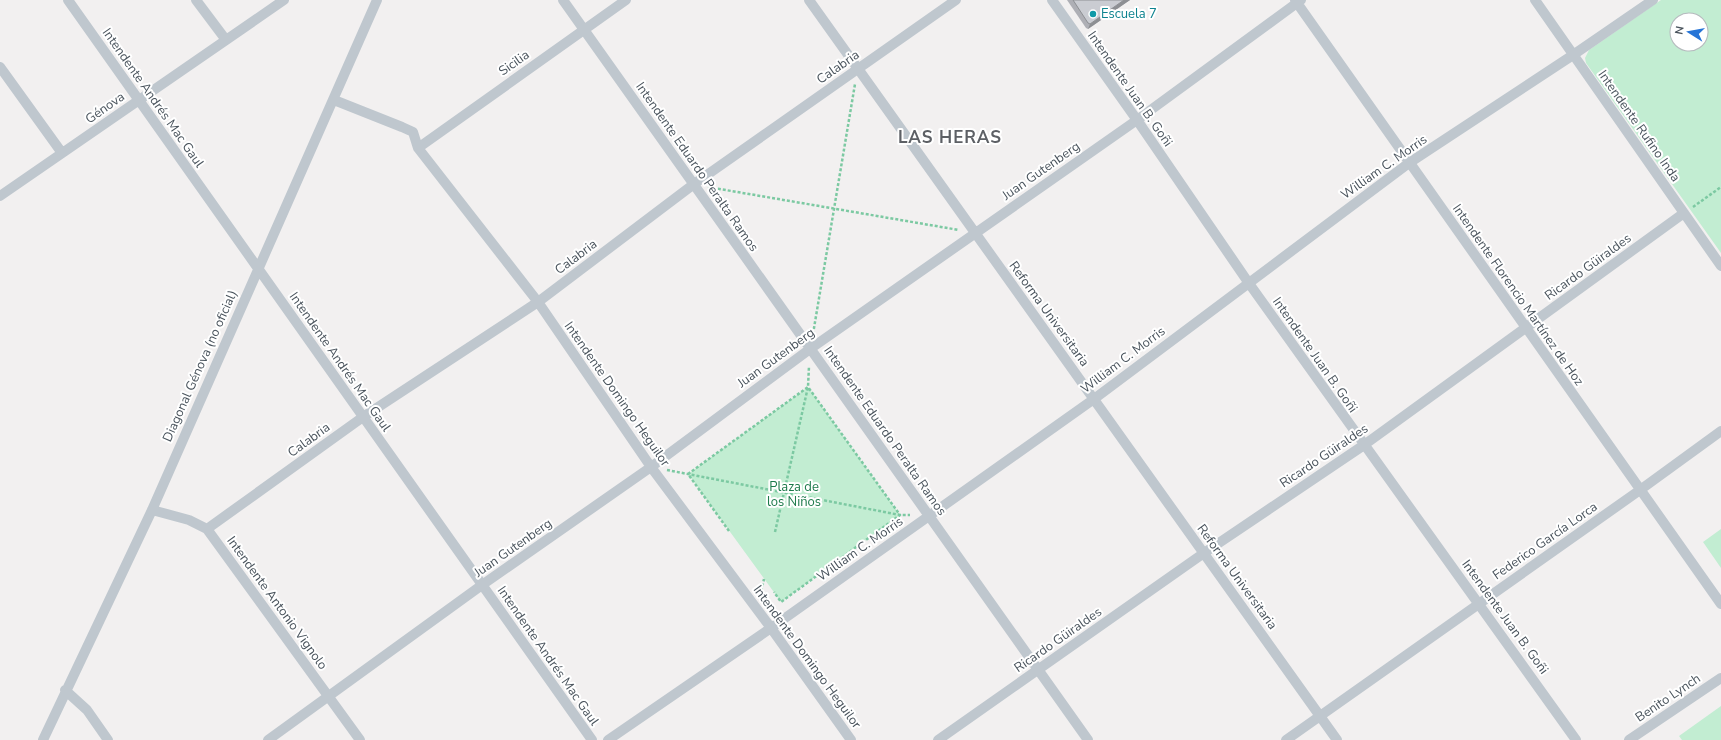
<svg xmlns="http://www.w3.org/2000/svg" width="1721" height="740" viewBox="0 0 1721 740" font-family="'Nunito Sans',sans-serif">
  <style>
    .green { fill: #c2edd2; fill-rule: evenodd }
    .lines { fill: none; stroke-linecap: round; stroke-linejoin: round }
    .path { stroke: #7cc9a2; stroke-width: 2.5; stroke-dasharray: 3 2; stroke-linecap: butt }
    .street { stroke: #bfc7ce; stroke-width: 10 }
    .wall { fill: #aeafb5 }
    .shaded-wall { fill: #8d8f93 }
    .building { fill: #caccd2; stroke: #8d8f93 }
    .culture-dot { fill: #0f9aa8; stroke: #fff; stroke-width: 1.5 }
    .labels { text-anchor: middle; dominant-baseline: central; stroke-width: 4; stroke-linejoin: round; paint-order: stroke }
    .culture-label { font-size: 13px; fill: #0d838f; stroke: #fff; text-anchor: start }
    .street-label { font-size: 13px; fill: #49535c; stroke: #fff }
    .park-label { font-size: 13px; fill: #1d7a4b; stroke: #fff }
    .district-label { font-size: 17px; font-weight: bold; letter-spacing: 1px; fill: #5d6065; stroke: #fff }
  </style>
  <rect width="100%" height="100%" fill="#f2f0f0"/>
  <path class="green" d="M1661,0H1721V253L1586,63L1585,58L1589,50ZM1677,20H1701V44H1677Z
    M808,387L900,515L781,602L688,474Z
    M1721,529V568L1703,542Z
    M1721,706V740H1682L1679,736Z"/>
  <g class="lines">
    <path class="path" d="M708,187L959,230
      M1693,207L1721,187
      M813,334L855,84
      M667,470L900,515H910
      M729,531L688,474L808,387L900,515L781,602L774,592
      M775,532L808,387L809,366
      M760,596L764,579"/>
    <path class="street" d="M68,0L592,740
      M196,0L226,40
      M563,0L1088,740
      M809,0L1337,740
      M1052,0L1137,120L1248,282L1576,740
      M1295,0L1721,604
      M1535,0L1721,266
      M0,67L62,153
      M334,100L402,127L413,132L418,148L538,302L651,467L771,628L851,740
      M418,148L626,0
      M0,196L284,0
      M152,510L189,520L207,529L360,740
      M207,529L363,417L538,302L694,184L956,0
      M65,690L87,710L108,740
      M43,740L152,510L377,0
      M268,740L482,585L651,467L810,349L1137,120L1301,0
      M608,740L771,628L1094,399L1409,163L1573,55L1653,0
      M938,740L1204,553L1364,445L1684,213
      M1286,740L1640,490L1721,431
      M1629,740L1721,678"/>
  </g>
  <path class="wall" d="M1067,0H1130L1088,29L1086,28Z"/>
  <path class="shaded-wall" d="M1124,0H1130L1088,29L1090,24Z"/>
  <path class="building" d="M1073,0H1124L1090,24L1088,23Z"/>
  <circle class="culture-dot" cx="1093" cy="14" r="4"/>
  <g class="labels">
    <g class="culture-label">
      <text x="1101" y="14">Escuela 7</text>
    </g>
    <g class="street-label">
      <text transform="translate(514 63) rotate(-35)">Sicilia</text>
      <text transform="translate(838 67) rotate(-35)">Calabria</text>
      <text transform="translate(1130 89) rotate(55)">Intendente Juan B. Goñi</text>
      <text transform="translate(153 98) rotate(55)">Intendente Andrés Mac Gaul</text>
      <text transform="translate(105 108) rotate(-35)">Génova</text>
      <text transform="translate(1639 126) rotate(55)">Intendente Rufino Inda</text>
      <text transform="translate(697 167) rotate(55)">Intendente Eduardo Peralta Ramos</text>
      <text transform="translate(1384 167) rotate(-35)">William C. Morris</text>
      <text transform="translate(1041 171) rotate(-35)">Juan Gutenberg</text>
      <text transform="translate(576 257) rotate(-37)">Calabria</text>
      <text transform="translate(1588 267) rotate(-36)">Ricardo Güiraldes</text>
      <text transform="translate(1518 295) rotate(55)">Intendente Florencio Martínez de Hoz</text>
      <text transform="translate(1049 314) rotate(54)">Reforma Universitaria</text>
      <text transform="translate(1315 355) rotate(55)">Intendente Juan B. Goñi</text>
      <text transform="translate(776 358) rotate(-36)">Juan Gutenberg</text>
      <text transform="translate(1123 360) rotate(-37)">William C. Morris</text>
      <text transform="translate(340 362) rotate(55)">Intendente Andrés Mac Gaul</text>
      <text transform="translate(200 366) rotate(-66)">Diagonal Génova (no oficial)</text>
      <text transform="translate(617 394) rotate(55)">Intendente Domingo Heguilor</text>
      <text transform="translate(885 431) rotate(55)">Intendente Eduardo Peralta Ramos</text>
      <text transform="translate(309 440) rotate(-36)">Calabria</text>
      <text transform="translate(1324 456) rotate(-34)">Ricardo Güiraldes</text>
      <text transform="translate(1545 541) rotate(-35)">Federico García Lorca</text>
      <text transform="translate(513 548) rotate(-35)">Juan Gutenberg</text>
      <text transform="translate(860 549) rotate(-35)">William C. Morris</text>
      <text transform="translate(1237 577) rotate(54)">Reforma Universitaria</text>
      <text transform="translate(277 603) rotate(54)">Intendente Antonio Vignolo</text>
      <text transform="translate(1505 617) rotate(54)">Intendente Juan B. Goñi</text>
      <text transform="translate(1058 640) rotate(-35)">Ricardo Güiraldes</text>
      <text transform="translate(548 656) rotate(55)">Intendente Andrés Mac Gaul</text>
      <text transform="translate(807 657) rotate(54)">Intendente Domingo Heguilor</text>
      <text transform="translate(1668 698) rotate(-34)">Benito Lynch</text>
    </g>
    <g class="park-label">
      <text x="794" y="487">Plaza de<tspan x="794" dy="15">los Niños</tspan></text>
    </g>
    <g class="district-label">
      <text x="950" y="137">LAS HERAS</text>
    </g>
  </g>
  <g transform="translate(1689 32) rotate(281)"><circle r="19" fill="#ffffff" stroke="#b6babe"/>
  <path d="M0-3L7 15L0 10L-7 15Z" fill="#2574d7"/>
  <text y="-6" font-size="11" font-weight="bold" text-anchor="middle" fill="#49535c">N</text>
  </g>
</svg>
